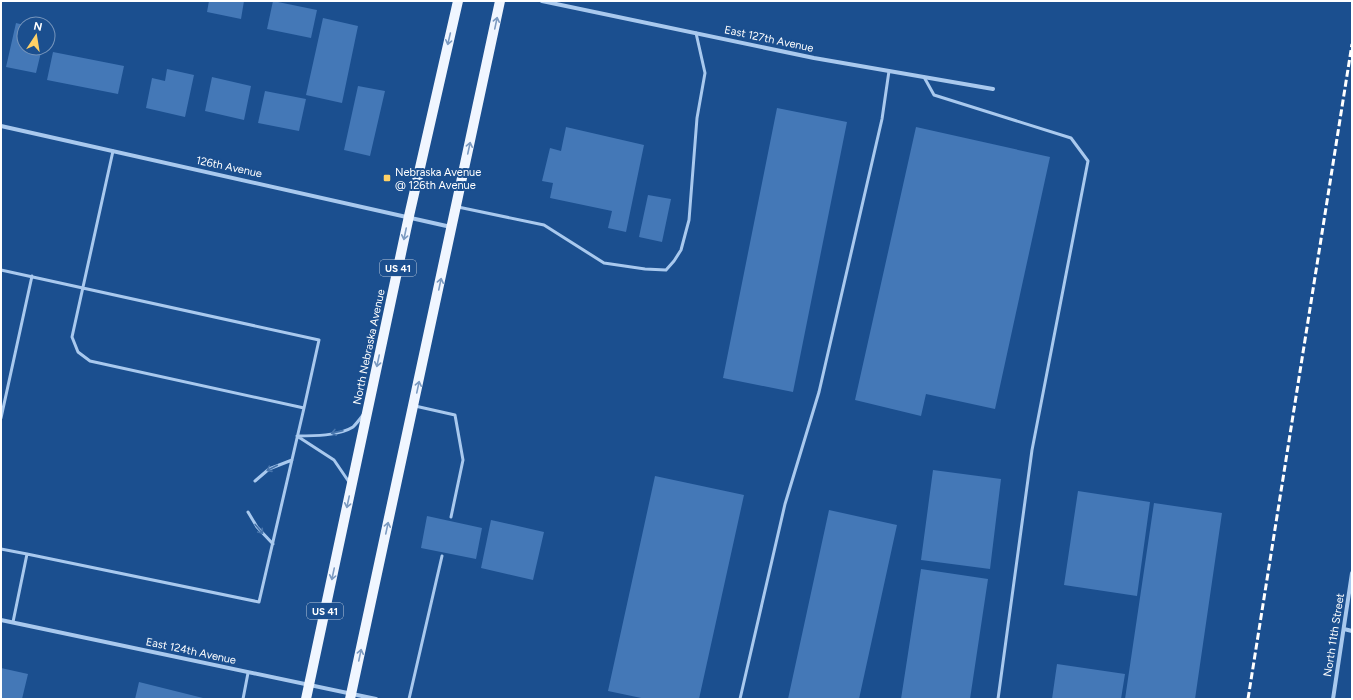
<svg xmlns="http://www.w3.org/2000/svg" width="1353" height="700" viewBox="0 0 1353 700" font-family="Figtree,sans-serif">
  <style>
    .building { fill: #4478b7 }
    .lines { fill: none; stroke-linecap: round; stroke-linejoin: round }
    .service { stroke: #a9c9ee; stroke-width: 3 }
    .minor { stroke: #a9c9ee; stroke-width: 4 }
    .primary { stroke: #f0f6ff; stroke-width: 10 }
    .rail { stroke: #fff; stroke-width: 3; stroke-dasharray: 7 3; stroke-linecap: butt }
    .oneway { stroke: #7b9ac1 }
    .oneway2 { stroke: #4674ac }
    .poi-dot { fill: #ffd166; stroke: #1b4f8f; stroke-width: 1.5 }
    .labels { text-anchor: middle; dominant-baseline: central; stroke-width: 4; stroke-linejoin: round; paint-order: stroke }
    .shield { fill: #1b4f8f; stroke: #bbcadd; stroke-width: 1 }
    .shield-label { font-size: 10px; font-weight: bold; fill: #fff }
    .street-label { font-size: 11px; fill: #fff; stroke: #1b4f8f }
    .poi-label { font-size: 11px; fill: #fff; stroke: #1b4f8f; text-anchor: start }
  </style>
  <rect width="100%" height="100%" fill="#1b4f8f"/>
  <path class="building" d="M209,1H244L241,19L207,12Z
    M273,1L317,10L311,38L267,29Z
    M323,18L358,26L342,103L306,95Z
    M16,23L24,25V48H42L36,73L6,67Z
    M53,52L124,66L118,94L47,80Z
    M167,69L194,75L185,117L146,108L152,78L165,81Z
    M212,77L251,86L244,120L205,111Z
    M358,86L385,91L370,156L344,150Z
    M265,91L306,99L299,131L258,123Z
    M777,108L847,122L793,392L723,378Z
    M566,127L644,145L626,232L608,228L612,211L550,198L553,183L542,181L550,148L561,151Z
    M916,127L1050,157L995,409L926,394L921,416L855,400Z
    M648,195L671,199L662,242L639,237Z
    M933,470L1001,479L990,569L921,560Z
    M655,476L744,495L699,699H646L608,691Z
    M1078,491L1150,502L1137,596L1064,585Z
    M1154,503L1222,513L1195,699H1125Z
    M829,510L897,525L859,699H788Z
    M427,516L482,528L476,559L421,548Z
    M491,520L544,532L533,580L481,568Z
    M921,569L988,579L970,699H901Z
    M1057,664L1125,674L1121,699H1052Z
    M1,668L28,674L22,699H1Z
    M139,682L203,698V699H135Z"/>
  <g class="lines">
    <path class="service" d="M924,77L934,95L1071,138L1088,161L1032,450L998,699
      M458,207L544,225L604,263L645,269L666,270L674,261L681,250L689,220L697,118L705,73L696,33
      M1,270L319,340L304,408L90,361L78,352L72,337L113,151
      M415,406L455,415L463,460L451,517
      M1,418L32,276
      M297,436C313,436 339,436 353,427C356,424 360,419 363,415
      M297,436L334,460L349,482
      M255,481L269,469L292,460
      M248,512L257,527L273,544
      M1,549L27,554
      M13,622L27,554L259,602L304,408
      M243,699L248,673
      M409,699L442,556
      M740,699L785,504L819,392L882,119L889,71"/>
    <path class="minor" d="M542,1L814,58L993,89
      M1,126L451,227
      M1,620L376,699
      M1344,629L1352,631
      M1333,699L1352,573"/>
    <path class="primary" d="M306,699L409,216L458,1
      M350,699L500,1"/>
    <path class="rail" d="M1248,699L1352,44"/>
  </g>
  <defs><path id="oneway-shaft" d="M-6 0H5M1.5-3L5.5 0L1.5 3" fill="none" stroke-width="1.6" stroke-linecap="round" stroke-linejoin="round"/></defs>
  <g class="oneway">
    <use href="#oneway-shaft" transform="translate(496 23) rotate(-78)"/>
    <use href="#oneway-shaft" transform="translate(449 39) rotate(103)"/>
    <use href="#oneway-shaft" transform="translate(469 148) rotate(-78)"/>
    <use href="#oneway-shaft" transform="translate(405 234) rotate(102)"/>
    <use href="#oneway-shaft" transform="translate(440 284) rotate(-78)"/>
    <use href="#oneway-shaft" transform="translate(378 361) rotate(102)"/>
    <use href="#oneway-shaft" transform="translate(418 387) rotate(-78)"/>
    <use href="#oneway-shaft" transform="translate(348 502) rotate(102)"/>
    <use href="#oneway-shaft" transform="translate(387 528) rotate(-78)"/>
    <use href="#oneway-shaft" transform="translate(333 574) rotate(102)"/>
    <use href="#oneway-shaft" transform="translate(360 655) rotate(-78)"/>
  </g>
  <g class="oneway2">
    <use href="#oneway-shaft" transform="translate(337 432) rotate(167)"/>
    <use href="#oneway-shaft" transform="translate(272 468) rotate(153)"/>
    <use href="#oneway-shaft" transform="translate(259 529) rotate(50)"/>
  </g>
  <rect class="poi-dot" x="383" y="174" width="8" height="8" rx="2"/>
  <g class="labels">
    <g class="shield">
      <rect x="380" y="260" width="36" height="16" rx="3"/>
      <rect x="307" y="603" width="36" height="16" rx="3"/>
    </g>
    <g class="shield-label">
      <text x="398" y="268">US 41</text>
      <text x="325" y="611">US 41</text>
    </g>
    <g class="street-label">
      <text transform="translate(769 39) rotate(12)">East 127th Avenue</text>
      <text transform="translate(229 167) rotate(12)">126th Avenue</text>
      <text transform="translate(369 347) rotate(-78)">North Nebraska Avenue</text>
      <text transform="translate(1334 635) rotate(-81)">North 11th Street</text>
      <text transform="translate(191 651) rotate(12)">East 124th Avenue</text>
    </g>
    <g class="poi-label">
      <text x="395" y="172">Nebraska Avenue<tspan x="395" dy="13">@ 126th Avenue</tspan></text>
    </g>
  </g>
  <rect width="1353" height="700" fill="none" stroke="#ffffff" stroke-width="4"/>
  <g transform="translate(36 36) rotate(12)"><circle r="19" fill="#1b4f8f" stroke="#7695bc"/>
  <path d="M0-3L7 15L0 10L-7 15Z" fill="#ffd166"/>
  <text y="-6" font-size="11" font-weight="bold" text-anchor="middle" fill="#ffffff">N</text>
  </g>
</svg>
